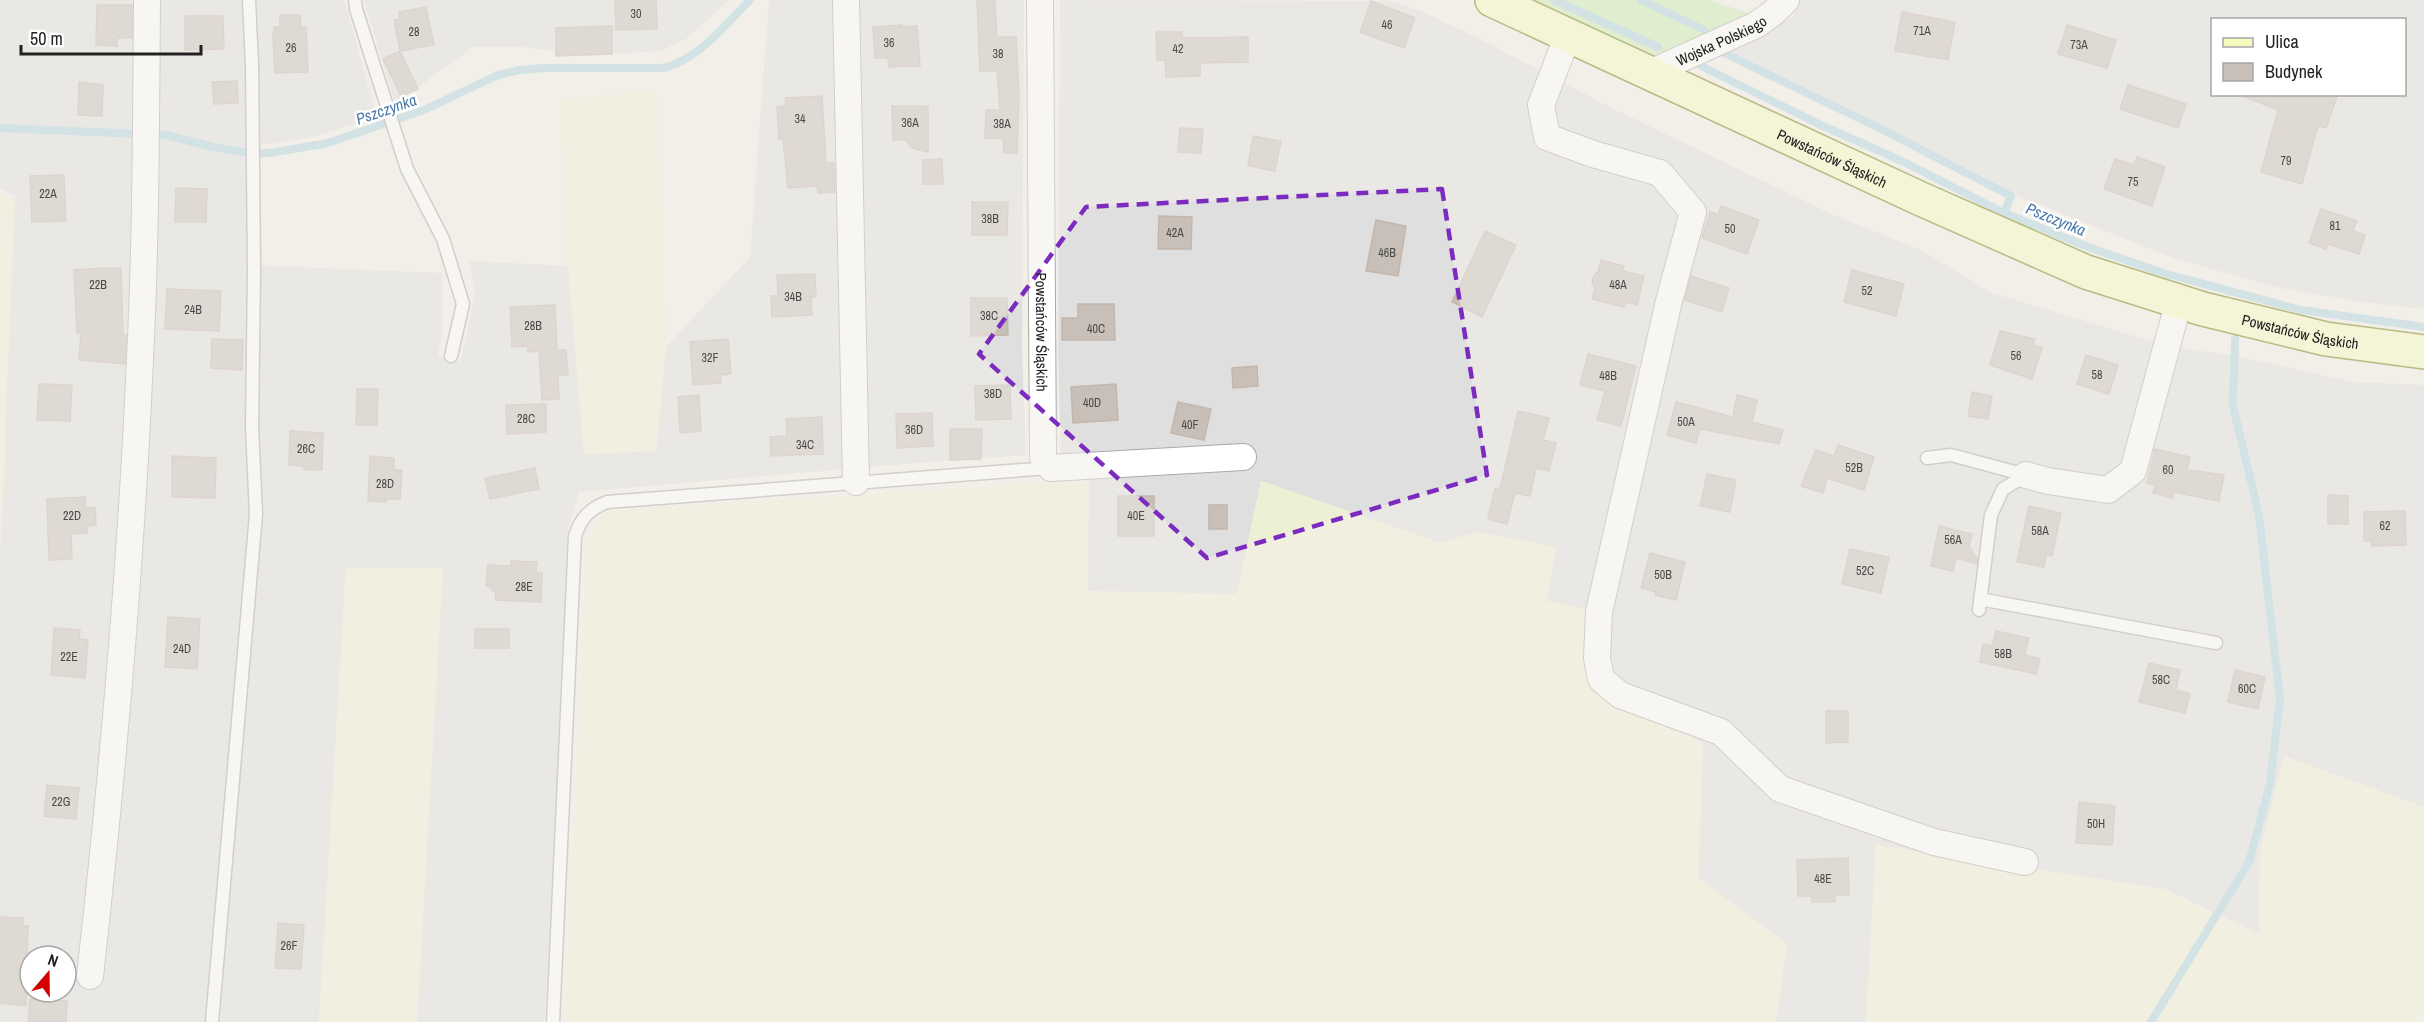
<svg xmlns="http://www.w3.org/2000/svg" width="2424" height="1022" viewBox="0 0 2424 1022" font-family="'Archivo Narrow',sans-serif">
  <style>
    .residential { fill: #e0dfdf; fill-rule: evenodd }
    .farmland { fill: #eef0d5 }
    .grass { fill: #cdebb0 }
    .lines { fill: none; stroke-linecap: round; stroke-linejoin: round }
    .stream { stroke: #aad3df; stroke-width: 8 }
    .building { fill: #c7bfb8; stroke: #c4b6ab; stroke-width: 1.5 }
    .lane-casing { stroke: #a9a9a9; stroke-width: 15 }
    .street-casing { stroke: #a9a9a9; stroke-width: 28 }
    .secondary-casing { stroke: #707d05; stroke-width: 36 }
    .lane { stroke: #fff; stroke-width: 12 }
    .street { stroke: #fff; stroke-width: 26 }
    .secondary { stroke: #f7fabf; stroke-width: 33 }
    .marked { fill: none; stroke: #7b2cbf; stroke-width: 4.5; stroke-dasharray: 12 8; stroke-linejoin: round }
    .labels { text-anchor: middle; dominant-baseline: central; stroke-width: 5; stroke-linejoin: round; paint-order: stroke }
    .number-label { font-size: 12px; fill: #4b4948 }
    .street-label { font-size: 15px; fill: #222; stroke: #fff }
    .water-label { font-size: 16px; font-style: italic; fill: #4a7aab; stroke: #fff }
  </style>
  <rect width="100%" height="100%" fill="#f2efe9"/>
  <path class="residential" d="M0,0H344L375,111L373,118L312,137L271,144H247L246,265L442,273V332L438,356L461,361L475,293L469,261L568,266L584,454L656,451L666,347L750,257L769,0H839L847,469L579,492L568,529L556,829L544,1022H417L442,568H346L319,1022H0V550L5,456L3,403L15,196L0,189ZM30,956H66V992H30Z
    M364,0H729L686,39L659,51L591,55L577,51L546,50L524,47H473L395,104Z
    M855,0H1024L1022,352L1026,455L864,467Z
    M1060,0L1391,1L1421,11L1476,37L1608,106L1829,213L1921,250L1992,293L2167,346L2236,356L2353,382L2424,385V807L2284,756L2260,852L2259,934L2165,889L1876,845L1866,1022H1776L1787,944L1698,878L1703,743L1599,693L1547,601L1478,532L1440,543L1261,481L1237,594L1088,591L1089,458L1061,460L1058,351Z
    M1800,0H2424V309L2363,302L2280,288L2173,258L2003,190L1991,181L1864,117L1726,52L1756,41L1794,15ZM2212,20H2404V94H2212Z"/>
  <path class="farmland" d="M656,90L666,347L656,451L584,454L568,266L560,100Z
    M0,194L15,202L0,550Z
    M1261,481L1440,543L1478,532L1556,547L1547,601L1594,610L1600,693L1703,743L1698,878L1787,944L1776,1022H565L588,544L598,521L607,511L1044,483L1088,484V591L1237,594Z
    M346,568H443L417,1022H319Z
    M2284,756L2424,807V1008L2411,1022H1866L1876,845L2165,889L2259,934L2260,852Z"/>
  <path class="grass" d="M1525,0H1709L1748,13L1654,58Z"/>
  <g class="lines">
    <path class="stream" d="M1554,0L1658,47
      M1641,0L1704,30
      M1724,53L1883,130L2011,196L2004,213
      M1701,66L1821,125L1902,161L2004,213L2088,247L2163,273L2301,310L2424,327
      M0,128L165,135L213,147L248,153H270L328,143L424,110L498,75L520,70L544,68H664C700,58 724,26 750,0
      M2151,1022L2249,862L2270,784L2280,699L2259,515L2233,406L2235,339"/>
  </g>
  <path class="building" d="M615,0H656L657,29L616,30Z
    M977,0H995L997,37H1016L1019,95L1017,153H1004L1003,139L985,138L986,110H1000L997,71H980Z
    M1371,1L1415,18L1404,48L1360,32Z
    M97,5H132V38H117V46L96,45Z
    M426,7L434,45L400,51L394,20L400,19L399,12Z
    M1902,12L1955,22L1948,60L1895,51Z
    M280,15H300L301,27H306L308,72L275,73L273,38L274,27H280Z
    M185,16H223L224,49L185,50Z
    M902,25V27L917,26L920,66L889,67L888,58H875L873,27Z
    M2067,25L2116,40L2107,68L2058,54Z
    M612,26V54L556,56V28Z
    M1156,32H1182L1183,38L1248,37V62L1200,63V76L1166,77L1165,60H1157Z
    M400,51L418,89L401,96L383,59Z
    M237,81L238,103L214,104L212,82Z
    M79,82L103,85L102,116L78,115Z
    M2128,85L2186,104L2178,128L2120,109Z
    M2243,94H2338L2326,128L2318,125L2302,184L2261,172L2278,110L2243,96Z
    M822,96L826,163H834L835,192L818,193L817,186L788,188L783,138L779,139L777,107L786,106L785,98Z
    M892,106H928V152L912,148L906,140H893Z
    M1180,128L1203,129L1201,153L1178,152Z
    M1253,136L1281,141L1275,171L1248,166Z
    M2137,157L2165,167L2152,206L2104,189L2115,159L2134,165Z
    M942,159L943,184H923V160Z
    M64,175L66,221L32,222L30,176Z
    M176,188L207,189L206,222H175Z
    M972,202H1008L1007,235H972Z
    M1721,206L1759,220L1747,254L1702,238L1710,212L1718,215Z
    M2321,209L2357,221L2353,231L2365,235L2359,254L2328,244L2326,249L2309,243Z
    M1159,216L1192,217L1191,249H1158Z
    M1376,220L1406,226L1398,276L1366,271Z
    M1485,231L1516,245L1482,317L1452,302Z
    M1601,260L1624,266L1623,271L1644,276L1637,305L1625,302L1624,307L1592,299L1595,288L1592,283L1594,275L1598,272Z
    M104,268H121L123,335H126L125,364L79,360L81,333H77L74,270Z
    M1852,270L1904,284L1896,316L1844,302Z
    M815,274L816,297H811L812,315L772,317L771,296H778L777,275Z
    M1691,276L1729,288L1722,312L1685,300Z
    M167,289L221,291L219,331L165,329Z
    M971,298H1007L1008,335L971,336Z
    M1078,304H1114L1115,340H1062V318H1078Z
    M555,305L557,350H566L568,375H558L559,399L542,400L539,351L528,352V346L512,347L510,307Z
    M2000,331L2035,339L2033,345L2042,348L2032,379L1990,365Z
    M212,339L243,340L242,370L211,368Z
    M728,339L731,374L720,375L721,383L693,385L690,342Z
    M1588,354L1636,366L1621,426L1597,420L1605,391L1580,385Z
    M2086,355L2118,365L2109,394L2077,384Z
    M1257,366L1258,386L1233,388L1232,368Z
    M39,384L72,385L70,421L37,420Z
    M1116,384L1118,420L1073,423L1071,387Z
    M1010,385L1011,419L976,420L975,386Z
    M357,389H378L377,425H356Z
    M1972,392L1992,396L1988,419L1968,416Z
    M699,395L701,431L680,433L678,397Z
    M1737,395L1757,400L1752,422L1783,430L1779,444L1700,429L1696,443L1667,435L1676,402L1733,417Z
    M1178,402L1211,409L1204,440L1171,433Z
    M546,404V432L507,434L506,405Z
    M1518,411L1549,418L1543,440L1556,443L1549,471L1536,468L1530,496L1515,493L1507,524L1488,519L1495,488L1500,489Z
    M932,413L933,446L897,448L896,414Z
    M822,417L823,454L771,456L770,437L787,436L786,419Z
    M950,429H982L981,459L950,460Z
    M290,431L323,433L322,470H304V466L289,465Z
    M1838,445L1874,457L1864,490L1827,478L1823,493L1801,486L1816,450L1834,456Z
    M2155,449L2190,457L2187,470L2224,475L2219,501L2174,492L2173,498L2153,493L2155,485L2147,483Z
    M172,456L216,458L215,498L172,497Z
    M370,456L394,458V470H402L400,499H386V502L368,501Z
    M535,468L539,489L490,499L485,478Z
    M1707,474L1736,480L1730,512L1700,506Z
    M2328,495L2348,496V524H2328Z
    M1118,496H1154V536H1118Z
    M85,497L86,508L95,507L96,525L87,526V533L71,534L72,559L49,560L47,499Z
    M1209,505H1227V529H1209Z
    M2029,506L2061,513L2052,556L2046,555L2044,567L2017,562Z
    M2405,511L2406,545L2372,546V541H2364V512Z
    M1939,526L1972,534L1969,546L1977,559V564L1956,558L1953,571L1931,566Z
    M1850,549L1889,557L1881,593L1842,584Z
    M1650,553L1685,562L1676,600L1655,595L1656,592L1641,588Z
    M511,561L537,562L536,573H542L541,602L495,600L496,591H492V587L486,586L488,565L511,566Z
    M168,617L200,619L197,669L165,667Z
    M54,628L80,630L79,639L88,640L85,678L51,675Z
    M475,629H509V648H475Z
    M1996,631L2029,638L2025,655L2040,659L2036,674L1980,662L1983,644L1992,646Z
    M2149,663L2180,670L2176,690L2190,694L2185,713L2139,702Z
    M2235,670L2265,677L2258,709L2228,702Z
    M1826,711H1848V742L1826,743Z
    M47,785L79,788L76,819L44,816Z
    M2079,802L2115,806L2112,845L2076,843Z
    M1848,858L1849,895H1835V902H1812V896H1798L1797,860Z
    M0,917L23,918V926H28L26,1006L0,1003Z
    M278,923L304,925L301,969L275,968Z
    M30,999L67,1001L66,1022H28Z"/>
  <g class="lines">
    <g class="lane-casing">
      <path id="lane" d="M355,0L356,9L407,169L443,239L463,304L451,356
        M1927,458L1951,455L2026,475
        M1980,599L2216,643
        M1979,610L1991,515L2003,489L2026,475
        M212,1022L256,514L252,427L254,270L252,64L249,0
        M553,1022L575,536C581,518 589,509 607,502L1049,468"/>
    </g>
    <g class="street-casing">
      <g id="street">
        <path d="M846,0L856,482"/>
        <path id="s1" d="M1040,0L1043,458L1051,468L1243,457"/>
        <path d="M1568,35L1541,105L1547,137L1593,154L1660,173L1693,212L1668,305L1599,612L1597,658L1601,679L1620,695L1721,732L1780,789L1934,842L2025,862"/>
        <path id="s2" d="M1652,72L1756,25L1774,12L1786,0"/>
        <path d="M2026,475L2048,481L2108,490L2133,471L2179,301"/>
        <path d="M90,976C113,771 131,565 140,359C146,239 146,120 147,0"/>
      </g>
    </g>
    <g class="secondary-casing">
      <g id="secondary">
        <path id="s3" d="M1492,0L1921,199L2086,272L2203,309L2326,339L2424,352"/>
      </g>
    </g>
    <use href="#lane" class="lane"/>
    <use href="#street" class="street"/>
    <use href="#secondary" class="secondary"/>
  </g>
  <path d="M0 0H2424V1022H0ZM1442,189L1487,475L1207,558L979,354L1086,207Z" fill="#f2efe9" fill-opacity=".55" fill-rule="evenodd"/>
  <path class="marked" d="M1442,189L1487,475L1207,558L979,354L1086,207Z"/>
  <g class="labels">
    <g class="number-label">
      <text x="636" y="14">30</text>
      <text x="1387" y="25">46</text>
      <text x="1922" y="31">71A</text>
      <text x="414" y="32">28</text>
      <text x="889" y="43">36</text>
      <text x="2079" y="45">73A</text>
      <text x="291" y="48">26</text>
      <text x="1178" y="49">42</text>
      <text x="998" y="54">38</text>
      <text x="800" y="119">34</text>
      <text x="910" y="123">36A</text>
      <text x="1002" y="124">38A</text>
      <text x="2286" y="161">79</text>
      <text x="2133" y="182">75</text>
      <text x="48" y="194">22A</text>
      <text x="990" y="219">38B</text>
      <text x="2335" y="226">81</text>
      <text x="1730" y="229">50</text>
      <text x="1175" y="233">42A</text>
      <text x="1387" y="253">46B</text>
      <text x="98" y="285">22B</text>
      <text x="1618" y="285">48A</text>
      <text x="1867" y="291">52</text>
      <text x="793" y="297">34B</text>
      <text x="193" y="310">24B</text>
      <text x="989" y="316">38C</text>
      <text x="533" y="326">28B</text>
      <text x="1096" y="329">40C</text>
      <text x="2016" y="356">56</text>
      <text x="710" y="358">32F</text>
      <text x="2097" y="375">58</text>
      <text x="1608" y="376">48B</text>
      <text x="993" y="394">38D</text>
      <text x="1092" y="403">40D</text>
      <text x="526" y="419">28C</text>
      <text x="1686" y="422">50A</text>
      <text x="1190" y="425">40F</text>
      <text x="914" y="430">36D</text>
      <text x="805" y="445">34C</text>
      <text x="306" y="449">26C</text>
      <text x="1854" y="468">52B</text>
      <text x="2168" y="470">60</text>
      <text x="385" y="484">28D</text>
      <text x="72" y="516">22D</text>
      <text x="1136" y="516">40E</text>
      <text x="2385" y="526">62</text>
      <text x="2040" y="531">58A</text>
      <text x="1953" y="540">56A</text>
      <text x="1865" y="571">52C</text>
      <text x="1663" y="575">50B</text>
      <text x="524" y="587">28E</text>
      <text x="182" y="649">24D</text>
      <text x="2003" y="654">58B</text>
      <text x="69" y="657">22E</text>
      <text x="2161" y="680">58C</text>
      <text x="2247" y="689">60C</text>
      <text x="61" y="802">22G</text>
      <text x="2096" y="824">50H</text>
      <text x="1823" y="879">48E</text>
      <text x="289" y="946">26F</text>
    </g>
    <g class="street-label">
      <text stroke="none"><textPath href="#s2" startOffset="76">Wojska Polskiego</textPath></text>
      <text stroke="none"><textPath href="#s3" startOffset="375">Powstańców Śląskich</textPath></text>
      <text stroke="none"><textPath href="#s3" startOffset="876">Powstańców Śląskich</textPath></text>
      <text stroke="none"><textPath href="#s1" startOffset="332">Powstańców Śląskich</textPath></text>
    </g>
    <g class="water-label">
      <text transform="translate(386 109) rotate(-19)">Pszczynka</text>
      <text transform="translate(2056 219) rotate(22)">Pszczynka</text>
    </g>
  </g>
  <rect x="2211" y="18" width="195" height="78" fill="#ffffff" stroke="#a7a7a7" stroke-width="1.5"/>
  <rect x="2223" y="38" width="30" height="9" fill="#f7fabf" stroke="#a7a7a7" stroke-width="1.5"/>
  <text x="2265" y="48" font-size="18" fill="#222222">Ulica</text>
  <rect x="2223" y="63" width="30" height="18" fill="#c7bfb8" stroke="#a7a7a7" stroke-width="1.5"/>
  <text x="2265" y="78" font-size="18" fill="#222222">Budynek</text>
  <g transform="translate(48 974) rotate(20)"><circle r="28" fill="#ffffff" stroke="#a7a7a7" stroke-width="1.5"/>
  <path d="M0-4.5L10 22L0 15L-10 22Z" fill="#d40000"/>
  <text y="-9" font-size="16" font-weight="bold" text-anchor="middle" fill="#222222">N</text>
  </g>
  <path d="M21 45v9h180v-9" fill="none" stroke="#222222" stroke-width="3"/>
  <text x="30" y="45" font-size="18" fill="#222222" stroke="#ffffff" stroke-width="4.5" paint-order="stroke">50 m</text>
</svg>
